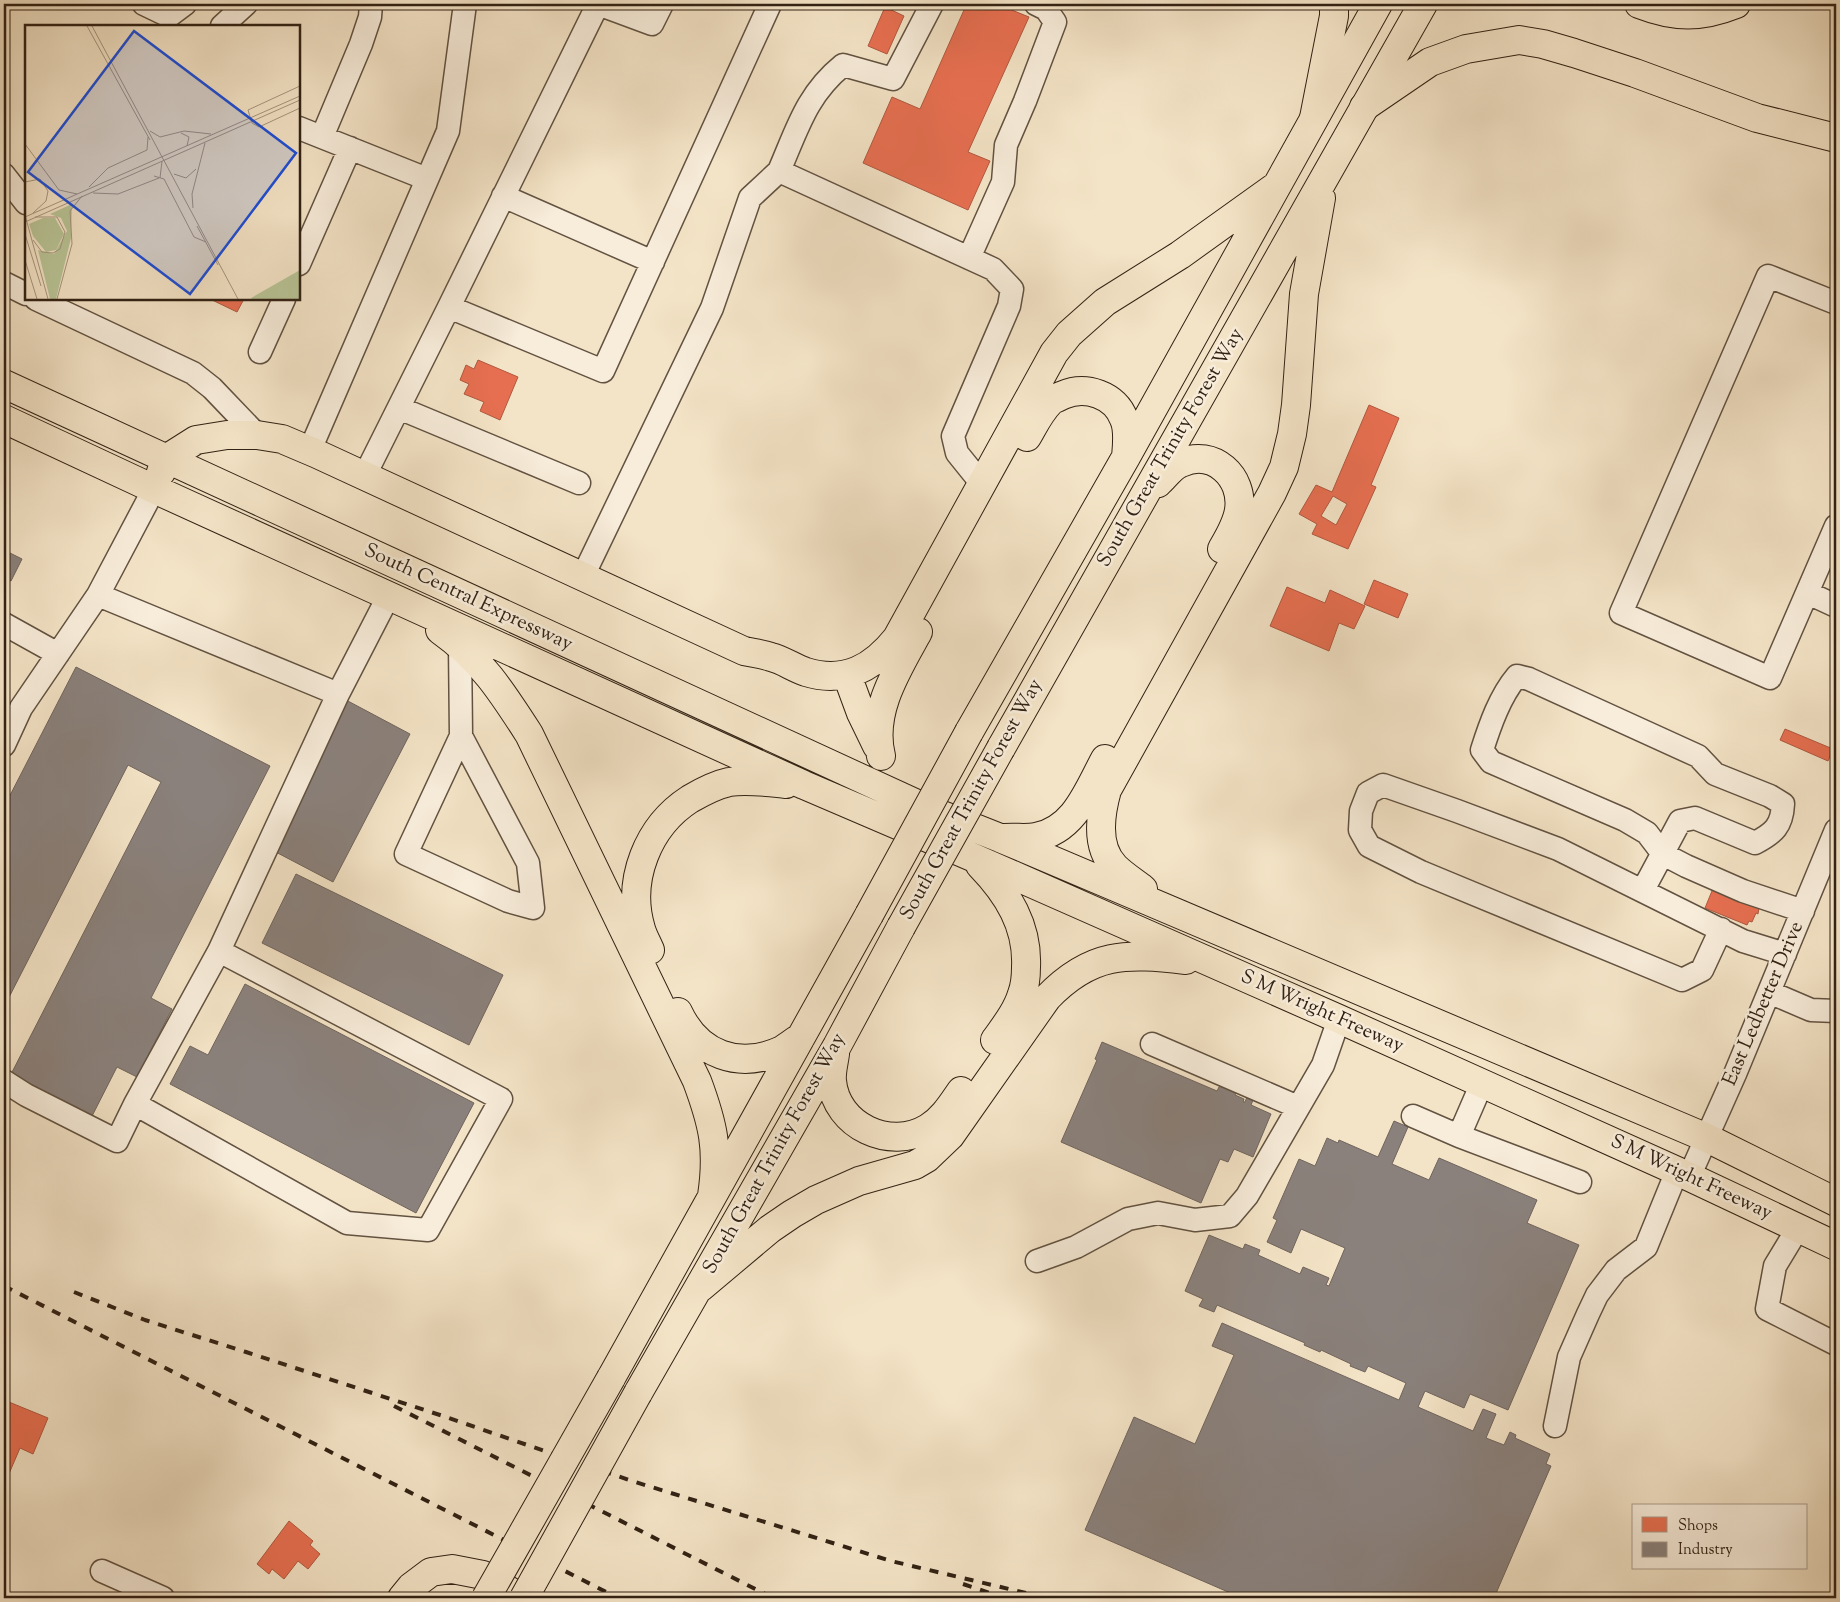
<svg xmlns="http://www.w3.org/2000/svg" width="1840" height="1602" viewBox="0 0 1840 1602" font-family="'Sorts Mill Goudy',serif">
  <style>
    .shops { fill: #e76f51; stroke: #b1583f; fill-rule: evenodd }
    .industry { fill: #8a817c; stroke: #70645d }
    .lines { fill: none; stroke-linecap: round; stroke-linejoin: round }
    .minor-casing { stroke: #625241; stroke-width: 25 }
    .major-casing { stroke: #322214; stroke-width: 30 }
    .highway-casing { stroke: #322214; stroke-width: 30 }
    .minor { stroke: #f8eddb; stroke-width: 22 }
    .major { stroke: #f4e4c7; stroke-width: 28 }
    .highway { stroke: #f4e4c7; stroke-width: 28 }
    .rail { stroke: #322214; stroke-width: 4; stroke-dasharray: 9 9; stroke-linecap: butt }
    .major-bridge-casing { stroke: #322214; stroke-width: 30; stroke-linecap: butt }
    .major-bridge { stroke: #f4e4c7; stroke-width: 28 }
    .labels { text-anchor: middle; dominant-baseline: central; stroke-width: 5; stroke-linejoin: round; paint-order: stroke }
    .street-label { font-size: 20px; fill: #322214; stroke: #f8eddb }
    .inset-road { fill: none; stroke: #a6967f; stroke-width: 1 }
    .view { fill: #1d4ed8; fill-opacity: 0.15; stroke: #1d4ed8; stroke-width: 2.5 }
    .inset-edge { fill: none; stroke: #322214; stroke-width: 2.5 }
  </style>
  <rect width="100%" height="100%" fill="#f4e4c7"/>
  <filter id="stains"><feTurbulence type="fractalNoise" baseFrequency=".004" numOctaves="4"/><feColorMatrix values="0 0 0 0 .2 0 0 0 0 .09 0 0 0 0 .02 0 0 0 .5 -.17"/></filter>
  <radialGradient id="worn" r=".72"><stop offset=".6" stop-color="#630" stop-opacity="0"/><stop offset="1" stop-color="#630" stop-opacity=".3"/></radialGradient>
  <path class="shops" d="M955,4H997L1029,17L968,152L990,161L968,210L863,163L892,97L920,109L964,10L955,6Z
    M885,7L904,16L887,54L868,46Z
    M210,299H244L237,312Z
    M478,360L518,377L500,420L480,411L484,402L464,394L469,384L460,380L466,365L474,369Z
    M1369,405L1399,418L1371,485L1376,487L1348,549L1312,534L1317,524L1299,514L1316,485L1332,492ZM1333,496L1347,504L1336,525L1321,516Z
    M1374,580L1408,594L1398,618L1364,604Z
    M1287,587L1325,603L1330,590L1365,606L1354,629L1339,623L1329,651L1270,626Z
    M1785,729L1833,749L1828,761L1780,740Z
    M1714,886L1760,902L1758,914L1756,913L1752,922L1749,921L1747,925L1705,908Z
    M4,1400L48,1418L33,1454L20,1448L5,1483L4,1482Z
    M289,1521L313,1541L310,1545L320,1554L308,1569L298,1561L284,1579L272,1569L269,1574L257,1564Z"/>
  <path class="industry" d="M4,550L22,559L11,581L4,577Z
    M76,667L270,766L151,998L172,1009L137,1077L117,1067L89,1122L8,1080L161,782L128,765L4,1007V807Z
    M346,700L410,734L333,882L270,849Z
    M296,874L503,975L469,1045L262,943Z
    M245,984L474,1103L416,1213L170,1084L190,1046L208,1055Z
    M1102,1042L1217,1091L1220,1085L1236,1092L1235,1095L1244,1099L1243,1102H1245L1247,1097L1253,1100L1251,1105L1271,1114L1253,1157L1234,1149L1228,1162L1220,1159L1201,1203L1061,1142L1097,1060L1095,1059Z
    M1394,1121L1408,1127L1392,1164L1429,1180L1439,1158L1537,1200L1527,1223L1579,1245L1508,1410L1470,1394L1464,1408L1425,1391L1418,1407L1473,1431L1483,1409L1496,1414L1486,1438L1504,1445L1510,1432L1516,1435L1515,1438L1550,1454L1546,1464L1551,1466L1494,1598H1242L1085,1530L1134,1417L1195,1444L1234,1355L1212,1346L1222,1323L1399,1400L1406,1383L1368,1366L1365,1372L1350,1366L1351,1364L1321,1350L1320,1352L1304,1345L1305,1343L1217,1305L1214,1312L1199,1306L1203,1299L1185,1291L1209,1235L1243,1249L1245,1244L1260,1250L1258,1255L1300,1274L1303,1267L1329,1278L1326,1285L1329,1286L1345,1248L1301,1229L1291,1253L1267,1242L1277,1220L1273,1218L1299,1159L1315,1166L1327,1138L1338,1143L1339,1140L1378,1157Z"/>
  <g class="lines">
    <g class="minor-casing">
      <path id="minor" d="M144,4L169,16L185,4
        M598,4L652,24L662,4
        M222,26L246,4
        M299,128L427,179
        M322,137L361,44L370,17L371,4
        M779,171C797,130 806,95 843,65L893,79L932,4
        M4,175L26,203
        M503,196L653,262
        M969,258L1003,182L1006,145L1025,101L1055,22L1046,9L1036,4
        M299,264L350,148
        M4,283L26,294
        M36,299L193,373L212,388L257,435
        M1836,303L1768,276L1621,613L1770,678L1836,526
        M449,307L603,371L770,4
        M260,352L284,299
        M399,408L579,483
        M310,450L448,131L465,4
        M365,475L449,307L598,4
        M583,576L712,308L750,198L779,171L993,269L1012,289L1009,306L953,436L957,453L982,484
        M1808,593L1836,606
        M98,595L338,694
        M4,624L58,654
        M460,645L461,736L406,854L508,901L533,908L528,863L461,736
        M4,745L21,708L98,595L154,489
        M1643,890L1680,821L1695,818L1755,843C1774,833 1782,826 1783,804L1770,796L1715,774L1698,756L1529,679L1517,676C1500,696 1490,725 1482,750L1491,762L1625,820L1647,833L1663,854L1686,866L1743,891L1803,911
        M1721,929L1702,970L1682,980L1421,872L1369,846L1360,830L1361,811L1368,793L1383,785L1457,811L1558,849L1743,941L1785,954
        M219,951L135,1104L347,1223L428,1230L501,1099L219,951L338,694L389,595
        M1769,992L1811,1010L1836,1011
        M1152,1044L1298,1107
        M4,1081L26,1095L117,1141L135,1104
        M1482,1083L1459,1136L1580,1182
        M1413,1116L1459,1136
        M1689,1177L1735,1074L1836,830
        M1798,1228L1775,1266L1767,1309L1836,1344
        M1037,1261L1076,1247L1128,1219L1158,1213L1195,1220L1230,1216L1247,1196L1323,1065L1339,1019
        M1555,1426L1569,1357L1588,1314L1597,1295L1616,1270L1646,1247L1677,1171
        M102,1571L163,1598"/>
    </g>
    <g class="major-casing">
      <path id="major" d="M4,384L932,811L1000,838L1707,1138L1836,1202
        M4,419L154,489L804,785L972,857L1339,1019L1677,1171L1836,1246
        M1027,437C1034,425 1040,412 1050,402C1053,399 1059,397 1063,395C1086,385 1115,395 1124,419C1129,430 1127,445 1126,457
        M161,472L166,459L196,440L227,435H257L282,439L315,453L744,651C753,653 762,654 771,657C783,660 794,668 806,672C845,684 873,668 897,638L1054,353L1069,334L1105,302L1180,255L1275,187
        M1158,483C1165,477 1172,466 1181,463C1213,448 1244,477 1239,510C1237,524 1229,537 1222,549
        M440,630C481,659 502,692 529,734L697,1081C713,1124 719,1149 712,1196
        M847,675L861,713L877,746
        M969,732L1126,457L1378,4
        M1001,748L1423,4
        M881,756C870,712 897,670 918,632
        M1005,838C1015,837 1026,839 1036,837C1075,830 1088,790 1105,759
        M980,865C1008,894 1028,926 1026,967C1026,976 1025,986 1022,994C1017,1011 1005,1026 995,1040
        M1143,889C1134,882 1123,875 1115,867C1095,847 1100,815 1107,790L1272,493L1284,467L1292,434L1296,405L1304,294L1321,198
        M650,950C647,943 643,936 641,929C626,880 648,826 690,799C702,792 715,785 729,782C747,779 767,782 786,784
        M678,1012C698,1055 739,1070 782,1050C788,1046 795,1041 801,1037
        M835,1054C834,1062 831,1072 832,1081C836,1126 890,1151 928,1128C943,1119 952,1104 961,1091
        M701,1287L770,1229L792,1214L816,1200L859,1181L915,1165L927,1158L950,1136L1047,998C1091,952 1126,953 1186,960
        M611,1378L869,915
        M638,1393L837,1046L901,927
        M402,1598L411,1587L431,1572L452,1569L483,1575L521,1598"/>
    </g>
    <g class="highway-casing">
      <path id="highway" d="M1639,4C1675,18 1701,18 1736,4
        M1364,107L1430,62L1466,49L1519,40L1543,44L1574,53L1635,73L1757,118L1836,138
        M1314,118L1334,16V4"/>
    </g>
    <use href="#minor" class="minor"/>
    <use href="#major" class="major"/>
    <use href="#highway" class="highway"/>
    <path class="rail" d="M4,1286L618,1598
      M74,1292L145,1320L246,1352L443,1416L632,1481L891,1561L1047,1598
      M394,1406L773,1598
      M963,1584L1005,1598"/>
    <g class="major-bridge-casing">
      <path id="major-bridge" d="M869,915L969,732
        M901,927L1001,748
        M486,1598L611,1378
        M524,1598L638,1393"/>
    </g>
    <use href="#major-bridge" class="major-bridge"/>
  </g>
  <g class="labels">
    <g class="street-label">
      <text transform="translate(1171 448) rotate(-60)">South Great Trinity Forest Way</text>
      <text transform="translate(468 598) rotate(25)">South Central Expressway</text>
      <text transform="translate(972 800) rotate(-61)">South Great Trinity Forest Way</text>
      <text transform="translate(1764 1004) rotate(-67)">East Ledbetter Drive</text>
      <text transform="translate(1322 1012) rotate(24)">S M Wright Freeway</text>
      <text transform="translate(775 1154) rotate(-61)">South Great Trinity Forest Way</text>
      <text transform="translate(1691 1178) rotate(25)">S M Wright Freeway</text>
    </g>
  </g>
  <g transform="translate(25 25)">
    <rect width="275" height="275" fill="#f4e4c7"/>
    <path d="M47,179L46,213L31,274H25L13,225L29,229L42,206L36,193L25,189ZM18,193H30L39,209L31,225L21,227L8,211L4,199ZM275,245V274H227L226,273Z" fill="#b9c597"/>
    <path class="inset-road" d="M62,1L125,115M67,1L213,274M275,61L223,85L227,98L234,102L275,83M125,106L135,112L159,106L186,109M156,108L164,112L162,121M0,119L34,165L52,169M149,149L161,153L171,144M129,151L139,154L169,212L181,217M135,153L137,136M0,157L15,154L23,166L21,176L8,188M64,162L83,143L122,125L123,112M68,168L93,169L134,153M168,183L167,169L180,118M0,190L23,274M0,192L275,71M0,197L275,75M172,201L193,240M0,209L16,261M8,215L17,227L28,228L35,224L40,207L32,192H10M0,235L12,274M32,274L47,219L45,186L57,171"/>
    <path class="view" d="M109,6L271,128L165,269L3,147Z"/>
    <rect width="275" height="275" class="inset-edge"/>
  </g>
  <rect width="1840" height="1602" fill="none" stroke="#f4e4c7" stroke-width="20"/>
  <rect x="5" y="5" width="1830" height="1592" fill="none" stroke="#322214" stroke-width="2.5"/>
  <rect x="10" y="10" width="1820" height="1582" fill="none" stroke="#322214"/>
  <rect x="1632" y="1504" width="175" height="65" fill="#f8eddb" stroke="#a99c8b"/>
  <rect x="1642" y="1517" width="25" height="15" fill="#e76f51" stroke="#a99c8b"/>
  <text x="1678" y="1530" font-size="15" fill="#322214">Shops</text>
  <rect x="1642" y="1542" width="25" height="15" fill="#8a817c" stroke="#a99c8b"/>
  <text x="1678" y="1554" font-size="15" fill="#322214">Industry</text>
  <rect width="100%" height="100%" filter="url(#stains)"/>
  <rect width="100%" height="100%" fill="url(#worn)"/>
</svg>
